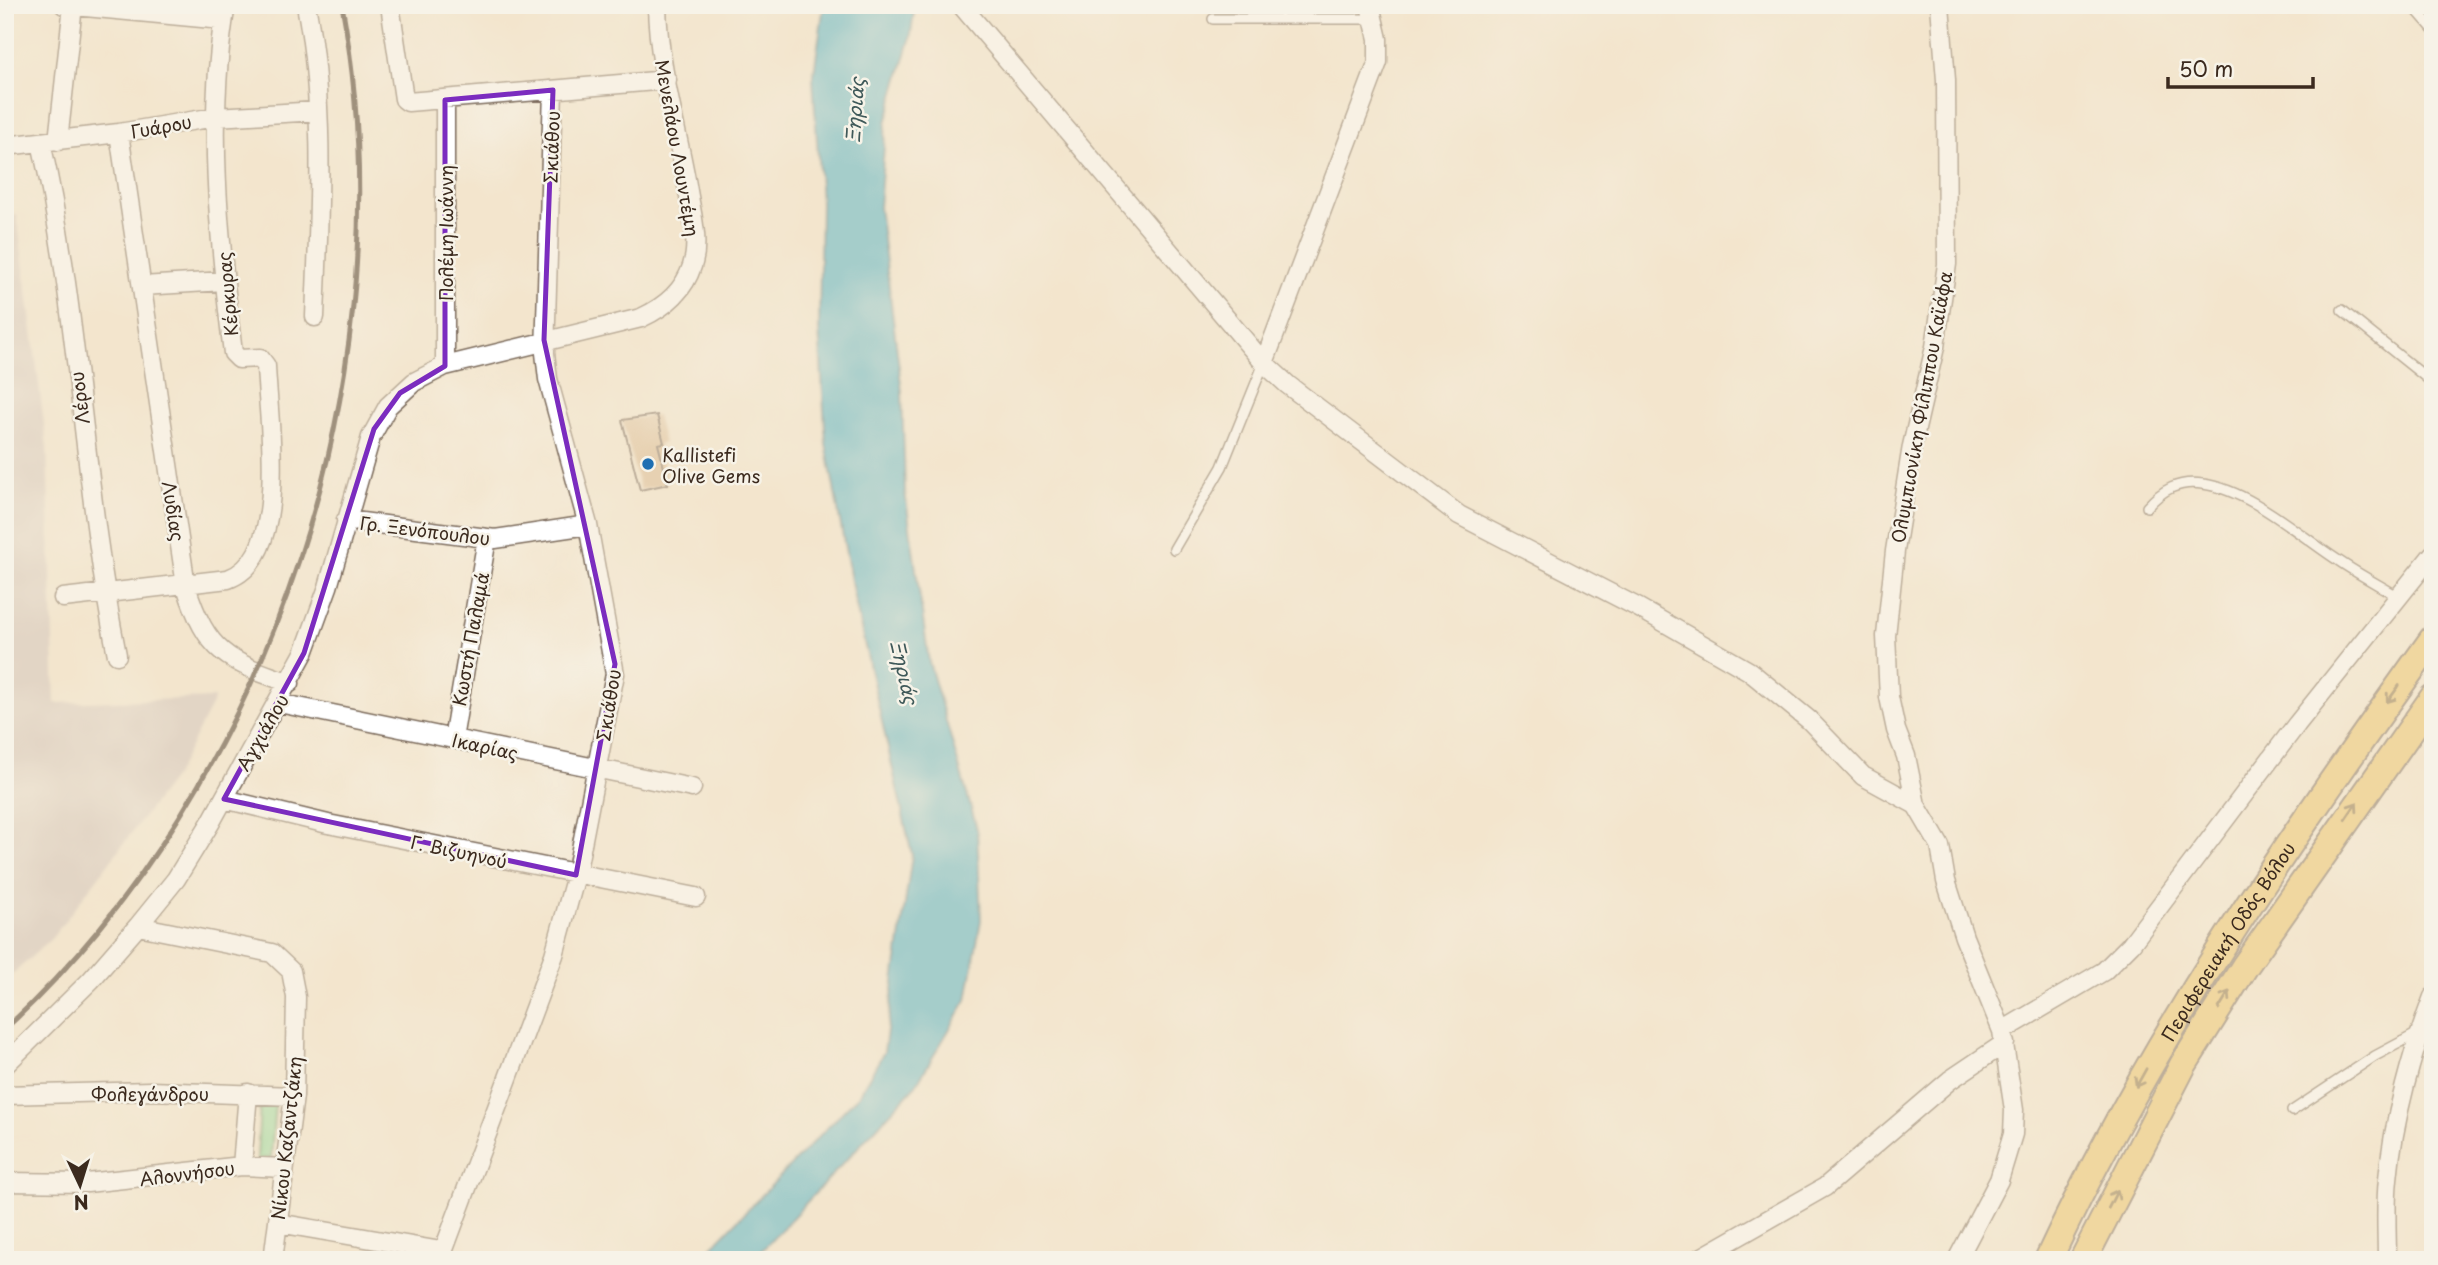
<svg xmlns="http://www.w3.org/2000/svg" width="2438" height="1265" viewBox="0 0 2438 1265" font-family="'Playpen Sans',sans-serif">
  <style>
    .industrial { fill: #cfc1ba }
    .green { fill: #8bd896; stroke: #63815a; stroke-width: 2 }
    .water { fill: #47afc6; stroke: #416c72; stroke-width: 2 }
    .building { fill: #dab991 }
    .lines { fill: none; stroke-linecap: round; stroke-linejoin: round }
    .lane-casing { stroke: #7b6b5b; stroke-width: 12 }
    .street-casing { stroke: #7b6b5b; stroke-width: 21 }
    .primary-casing { stroke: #7b6b5b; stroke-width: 30 }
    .lane { stroke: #fff; stroke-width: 9 }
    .street { stroke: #fff; stroke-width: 18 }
    .primary { stroke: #edc569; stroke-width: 26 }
    .rail { stroke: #3b2a1e; stroke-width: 5 }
    .oneway { stroke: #8b7040 }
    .marked { fill: none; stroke: #7b2cbf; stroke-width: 5; stroke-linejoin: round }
    .poi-dot { fill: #1f6fb2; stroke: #f7f3e8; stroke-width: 2.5 }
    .labels { text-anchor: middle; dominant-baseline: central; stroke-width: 5; stroke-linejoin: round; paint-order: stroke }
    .street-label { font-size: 18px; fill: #3b2a1e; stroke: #f7f3e8 }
    .poi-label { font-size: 18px; fill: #3b2a1e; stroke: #f7f3e8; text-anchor: start }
    .water-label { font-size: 19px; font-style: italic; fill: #3f5959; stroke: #f7f3e8 }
  </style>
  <rect width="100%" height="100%" fill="#f7f3e8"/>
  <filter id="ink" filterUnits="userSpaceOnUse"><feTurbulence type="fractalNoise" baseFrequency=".0143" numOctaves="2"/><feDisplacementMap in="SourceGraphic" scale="14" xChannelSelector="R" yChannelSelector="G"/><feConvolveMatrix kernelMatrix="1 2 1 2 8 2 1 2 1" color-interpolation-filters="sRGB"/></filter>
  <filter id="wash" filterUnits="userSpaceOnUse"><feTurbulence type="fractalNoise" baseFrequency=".00686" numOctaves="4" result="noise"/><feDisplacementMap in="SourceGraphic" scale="28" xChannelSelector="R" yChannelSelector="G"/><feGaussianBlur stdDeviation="1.57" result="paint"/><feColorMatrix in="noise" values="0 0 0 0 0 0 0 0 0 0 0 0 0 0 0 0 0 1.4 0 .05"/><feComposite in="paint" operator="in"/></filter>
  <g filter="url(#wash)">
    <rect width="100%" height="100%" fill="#f3e5cd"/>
    <path class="industrial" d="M17,215L47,447L55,703L215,698L176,774L52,938L5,981V218Z"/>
    <path class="green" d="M260,1104H275L271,1158L257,1159Z"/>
    <path class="water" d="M824,5H915L910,40L886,123L879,207L902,392L905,492L929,662L977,829L981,920L967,1000L916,1085L753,1260H699L859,1095L884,1052L912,855L854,597L826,444L819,329L821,203L813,79Z"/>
    <g id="blocks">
      <path class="building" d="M657,415L664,443L658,444L668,484L640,490L622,420Z"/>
    </g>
  </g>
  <g filter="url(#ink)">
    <use href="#blocks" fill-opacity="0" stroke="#7b6b5b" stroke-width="2"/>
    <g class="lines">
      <g class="lane-casing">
        <path id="lane" d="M2412,5L2433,29
          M1213,19H1373
          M2342,310L2433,383
          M2147,507C2162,490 2179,480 2203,484C2250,490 2300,536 2339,561C2358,574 2379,585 2399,597
          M1174,549L1222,467L1264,363
          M2292,1111L2375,1056L2418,1033"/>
      </g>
      <g class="street-casing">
        <path id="street" d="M64,5L223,20
          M306,5C326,108 319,212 315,317
          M390,5L404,99L408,102L667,80
          M961,5L1264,363L1288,385L1459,515L1639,608L1749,671L1809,720L1863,776L1916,805L1940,846L1946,881L1964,937L2002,1031L2014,1110L2013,1134L1999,1180L1957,1260
          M445,100V366
          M119,133L186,586C207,653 227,661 290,683
          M58,141L73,5
          M41,142C79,311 83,485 117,655
          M5,146L119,133L215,117L318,111
          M142,286L224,281
          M1264,363L1378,62V39L1370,5
          M346,520L495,539L588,525
          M63,598L228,579C291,557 268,421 266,366L260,358L239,359L233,353C219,239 206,119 226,5
          M279,703L692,788
          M453,739L487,538
          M224,799L328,824L696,897
          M1916,805L1906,756L1896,730L1889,697L1886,636L1895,551L1912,446L1935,347L1947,264L1946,80L1940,5
          M138,926L272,953L291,971L296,997L294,1096L273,1260
          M2002,1031L2104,971L2131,944L2297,724L2433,554
          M5,1065L91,980L138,926L176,879L211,822L304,653L328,587L371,437L388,406L414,382L445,366L641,318C665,307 684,291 692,266C700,243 692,215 688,191C678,130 658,68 657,5
          M5,1095L150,1091L294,1096
          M242,1166L248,1093
          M5,1182L87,1183L242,1166L284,1168
          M278,1223L441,1251
          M440,1260L554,955L576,875L615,674L588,525L548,379L545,353L553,90
          M1697,1260L1825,1187L1950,1080L2005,1043
          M2387,1260C2387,1233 2385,1206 2388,1179C2393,1121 2412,1052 2433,997"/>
      </g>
      <g class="primary-casing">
        <g id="primary">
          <path id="s1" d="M2048,1260C2152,1037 2290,838 2433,639"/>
          <path d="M2083,1260L2183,1065L2245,966L2433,698"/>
        </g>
      </g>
      <use href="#lane" class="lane"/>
      <use href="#street" class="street"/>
      <use href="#primary" class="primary"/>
      <path class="rail" d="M5,1029C275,780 408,365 342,5"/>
    </g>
    <defs><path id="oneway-shaft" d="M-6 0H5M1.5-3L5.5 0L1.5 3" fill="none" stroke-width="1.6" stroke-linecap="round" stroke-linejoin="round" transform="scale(1.75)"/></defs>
    <g class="oneway">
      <use href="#oneway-shaft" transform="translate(2393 694) rotate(126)"/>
      <use href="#oneway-shaft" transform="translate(2351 811) rotate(-56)"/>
      <use href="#oneway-shaft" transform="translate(2224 1000) rotate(-58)"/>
      <use href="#oneway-shaft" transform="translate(2141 1078) rotate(119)"/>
      <use href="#oneway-shaft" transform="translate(2113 1199) rotate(-63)"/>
    </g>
  </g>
  <path d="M0 0H2438V1265H0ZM553,90L544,340L615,664L576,875L224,799L304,653L374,429L400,393L445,366V100Z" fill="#f3e5cd" fill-opacity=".55" fill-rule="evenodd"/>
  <path class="marked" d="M553,90L544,340L615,664L576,875L224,799L304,653L374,429L400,393L445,366V100Z"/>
  <circle class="poi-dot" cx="648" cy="464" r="7"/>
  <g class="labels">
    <g class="street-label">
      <text transform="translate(161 126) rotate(-10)">Γυάρου</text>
      <text transform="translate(551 147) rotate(-88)">Σκιάθου</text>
      <text transform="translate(678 148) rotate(80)">Μενελάου Λουντέμη</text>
      <text transform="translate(445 233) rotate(-90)">Πολέμη Ιωάννη</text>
      <text transform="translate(227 294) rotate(-95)">Κέρκυρας</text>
      <text transform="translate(79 398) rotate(-97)">Λέρου</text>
      <text transform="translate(1921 407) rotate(-80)">Ολυμπιονίκη Φίλιππου Καϊάφα</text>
      <text transform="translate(174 511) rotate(81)">Λυδίας</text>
      <text transform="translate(425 530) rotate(7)">Γρ. Ξενόπουλου</text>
      <text transform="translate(470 639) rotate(-80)">Κωστή Παλαμά</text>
      <text transform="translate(608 705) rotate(-81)">Σκιάθου</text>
      <text transform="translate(262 732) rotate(-60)">Αγχιάλου</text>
      <text transform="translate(485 746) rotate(12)">Ικαρίας</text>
      <text transform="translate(459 851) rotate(12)">Γ. Βιζυηνού</text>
      <text stroke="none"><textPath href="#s1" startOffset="366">Περιφερειακή Οδός Βόλου</textPath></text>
      <text x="150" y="1093">Φολεγάνδρου</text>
      <text transform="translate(286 1138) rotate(-84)">Νίκου Καζαντζάκη</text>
      <text transform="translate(187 1173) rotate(-7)">Αλοννήσου</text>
    </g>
    <g class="poi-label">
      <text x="662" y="454">Kallistefi<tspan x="662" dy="21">Olive Gems</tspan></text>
    </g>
    <g class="water-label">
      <text transform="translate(854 110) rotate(-86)">Ξηριάς</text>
      <text transform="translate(905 672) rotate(77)">Ξηριάς</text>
    </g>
  </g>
  <rect width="2438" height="1265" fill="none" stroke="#f7f3e8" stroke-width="28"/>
  <g transform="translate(80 1185) rotate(176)" stroke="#f7f3e8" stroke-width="5" paint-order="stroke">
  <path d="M0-5L12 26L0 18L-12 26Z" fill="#3b2a1e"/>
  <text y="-10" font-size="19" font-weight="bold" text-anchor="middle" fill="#3b2a1e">N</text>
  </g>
  <path d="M2168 77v10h145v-10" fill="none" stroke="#3b2a1e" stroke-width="3.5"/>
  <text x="2179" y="77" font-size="21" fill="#3b2a1e" stroke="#f7f3e8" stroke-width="5" paint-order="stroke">50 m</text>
</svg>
